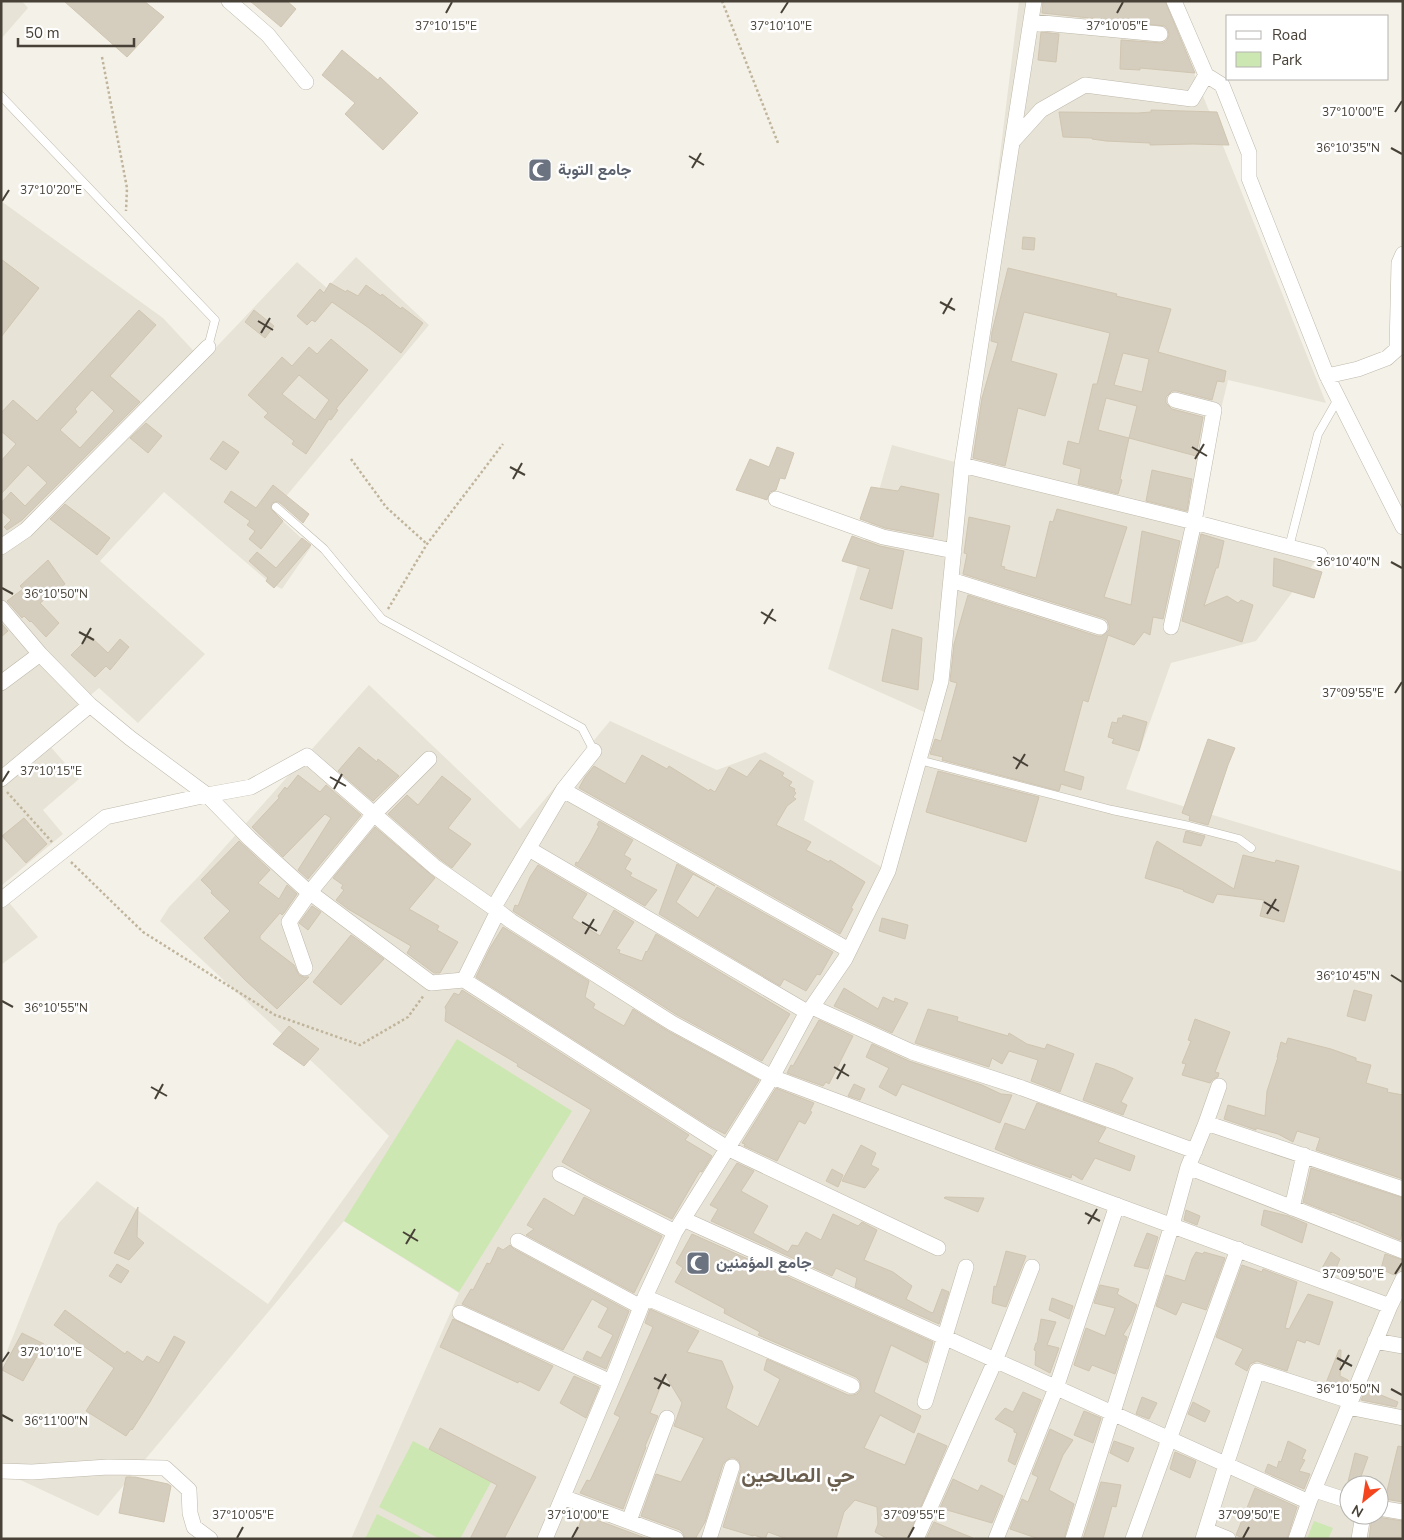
<svg xmlns="http://www.w3.org/2000/svg" width="1404" height="1540" viewBox="0 0 1404 1540" font-family="'Nunito Sans',Vazirmatn,sans-serif">
  <style>
    .residential { fill: #e7e3d6; fill-rule: evenodd }
    .green { fill: #cde7b2 }
    .building { fill: #d5cdbe; stroke: #d0c5b1; fill-rule: evenodd }
    .lines { fill: none; stroke-linecap: round; stroke-linejoin: round }
    .service-casing { stroke: #bfb9ab; stroke-width: 9 }
    .minor-casing { stroke: #bfb9ab; stroke-width: 16 }
    .path { stroke: #c0b59c; stroke-width: 2.5; stroke-dasharray: 2.5 2.5; stroke-linecap: butt }
    .service { stroke: #fff; stroke-width: 8 }
    .minor { stroke: #fff; stroke-width: 15 }
    .ticks { fill: none; stroke: #474137; stroke-width: 2 }
    .labels { text-anchor: middle; dominant-baseline: central; stroke-width: 5; stroke-linejoin: round; paint-order: stroke }
    .worship-label { font-size: 16px; font-weight: bold; fill: #5b616d; stroke: #fff; text-anchor: start }
    .district-label { font-size: 21px; font-weight: bold; fill: #6a5f4e; stroke: #fff }
    .ticks-label { font-size: 12px; text-anchor: middle; fill: #474137; stroke: #fff; stroke-width: 5; stroke-linejoin: round; paint-order: stroke }
  </style>
  <rect width="100%" height="100%" fill="#f4f1e8"/>
  <path class="residential" d="M1,1H22L28,8L1,39Z
    M1019,1H1165L1326,403L1228,380L1194,522L1320,555L1256,641L1171,663L1126,789L1403,872V1539H351L459,1293L344,1221L98,1516L1,1471V1371L7,1351L58,1224L97,1181L268,1304L389,1136L322,1071L160,921L169,907L199,876L369,685L520,829L610,721L717,770L765,752L814,781L804,820L888,871L931,715L828,669L892,445L962,464ZM1349,1485H1379V1515H1349Z
    M1,201L163,318L203,361L297,262L327,288L356,257L429,325L273,512L311,547L282,589L270,583L164,492L100,561L205,654L138,723L99,688L41,736L79,779L43,810L63,834L1,886Z
    M1,893L38,937L1,965Z"/>
  <path class="green" d="M457,1039L572,1111L459,1292L344,1221Z
    M413,1441L491,1482L460,1539H440L379,1507Z
    M377,1514L425,1539H365Z
    M1314,1521L1333,1528L1328,1539H1307Z"/>
  <path class="building" d="M64,1H144L164,17L127,57Z
    M250,1H287L296,9L281,27Z
    M1043,1H1165L1195,73L1140,68V70L1120,69L1121,40L1163,43L1167,40L1169,35L1168,30L1165,26L1042,13Z
    M1041,32L1059,34L1056,62L1038,60Z
    M342,50L378,80L380,77L418,113L383,150L345,114L355,103L322,75Z
    M1151,110L1217,112L1229,145L1193,144L1150,145V143L1106,141L1092,139V138L1063,137L1059,112L1138,113L1151,112Z
    M1023,237L1035,238L1034,250L1022,249Z
    M1,259L39,288L1,337Z
    M1008,268L1117,294L1116,296L1171,309L1158,352L1226,371L1224,382L1217,381L1212,400L1177,391H1172L1166,397V403L1172,409L1203,417L1196,456L1129,438L1120,479L1122,480L1118,494L1078,484L1081,469L1063,464L1068,441L1079,444L1093,384H1097L1110,333L1024,312L1011,361L1057,374L1045,416L1018,408L1005,466L973,458L982,398L998,343L991,341L992,332ZM1123,353L1149,359L1142,392L1114,385ZM1106,398L1137,406L1129,438L1098,430Z
    M330,283L346,292L347,290L358,296L366,285L381,296L382,294L401,309L402,307L423,323L401,353L369,328L332,302L315,322L312,320L307,325L297,316L320,289L324,293Z
    M139,310L156,325L110,376L140,402L22,520L7,530L4,527L11,520L1,511V503L11,492L25,506L47,483L28,465L1,494V461L16,444L1,431V413L13,400L37,421ZM92,390L114,411L80,448L60,430L77,412L75,409Z
    M254,310L274,326L265,338L245,322Z
    M331,339L368,370L339,405L336,409L338,410L331,420L329,419L306,454L292,444L294,441L264,417L268,413L248,395L282,357L292,366L309,347L317,354ZM299,375L329,400L315,420L282,394Z
    M146,423L162,436L148,453L130,438Z
    M223,441L239,452L226,470L210,459Z
    M777,447L794,453L785,479L780,478L776,490L770,492L767,500L736,490L750,459L769,467Z
    M1152,470L1192,479L1187,511L1146,501Z
    M273,485L309,514L303,523L279,502H275L272,503L271,509L283,521L261,549L249,539L255,531L247,525L250,521L224,502L231,491L256,508Z
    M901,486L939,494L933,537L885,528L860,519L871,487L898,491Z
    M65,504L110,538L97,555L50,519Z
    M1057,509L1127,527L1104,597L1131,605L1142,531L1180,541L1163,619L1153,617L1150,635L1144,632L1134,645L1108,635L1088,702L1083,700L1064,771L1084,777L1081,790L1061,784L1059,791L942,760L943,757L930,754L935,739L941,741L957,683L950,681L954,644L968,595L1097,636H1102L1109,630V625L1107,620L1103,618L963,574L967,554L964,553L969,517L1010,526L1001,566L1005,567L1004,569L1036,578L1050,521L1053,522Z
    M1201,534L1224,541L1218,568H1216L1204,606L1227,596L1238,603L1241,600L1253,605L1242,642L1182,621Z
    M852,536L880,546L904,551L892,609L860,599L870,569L842,561Z
    M302,538L311,545L274,588L266,581L268,578L249,561L257,552L276,568Z
    M1274,558L1322,572L1314,598L1273,586Z
    M48,560L65,584L40,603L59,623L46,637L31,621L30,622L24,616L22,618L7,601L23,589L20,586Z
    M1,623L8,631L1,637Z
    M892,629L922,638L918,690L882,681Z
    M90,636L108,653L120,639L129,647L110,670L106,666L95,677L71,655Z
    M1123,715L1147,722L1139,751L1112,743L1114,739L1108,737L1112,722L1117,723L1118,718H1122Z
    M1208,739L1235,748L1228,765L1208,825L1189,820L1190,816L1182,813Z
    M359,747L377,762L378,759L399,776L373,801L338,771Z
    M642,755L667,769L669,766L709,791L710,789L715,792L729,767L747,777L760,760L784,773L782,776L792,782L789,786L795,789L794,791L796,793L793,797L796,799L787,806L776,825L811,842L806,850L829,862L830,860L865,882L851,908L853,909L840,934L579,788L585,777L594,766L625,784Z
    M938,771L1039,797L1026,842L926,812Z
    M298,775L320,792L326,785L361,815L308,879L298,870L331,818L325,814L283,857L252,827L279,798L278,796L285,787L287,789Z
    M442,776L471,799L448,828L471,844L452,868L441,860L388,814L407,795L418,805Z
    M24,818L47,844L26,863L2,836Z
    M599,821L633,840L624,855L631,859L625,869L632,873L630,876L657,890L645,906L575,865L576,862L578,863L590,843L599,826L597,825Z
    M375,827L435,878L409,909L439,926L437,930L458,942L440,973H434L407,953L411,946L348,909L336,900L344,890L341,888L343,885L333,878Z
    M1186,831L1205,836L1201,846L1183,842Z
    M239,841L270,870L258,883L279,899L287,885L297,894L284,913L282,915L280,913L260,936V939L294,965L299,975L304,977H309L277,1009L246,981L204,938L230,911L211,893L212,891L201,880Z
    M1157,841L1234,889L1243,855L1275,863L1276,860L1299,866L1284,922L1260,916L1264,900L1217,894L1213,903L1183,891L1184,890L1145,878L1154,847Z
    M677,864L715,886L693,874L676,902L698,918L717,887L833,952L820,975L817,974L806,991L784,979L780,986L659,914Z
    M538,865L587,894L572,918L600,936L614,910L634,922L616,949L620,950L619,953L642,961L646,951L647,952L656,934L790,1014L762,1061L677,1015L513,911L515,905L518,906L530,877Z
    M312,906L321,912L308,930L299,923Z
    M882,918L908,925L905,939L879,931Z
    M503,927L589,981L585,997L595,1004L593,1008L624,1026L633,1009L668,1031L759,1080L725,1134L711,1127L476,977L490,948Z
    M351,935L384,959L341,1005L313,982Z
    M844,988L878,1009L883,997L894,1002L895,998L908,1003L892,1033L834,1006Z
    M462,990L689,1135L685,1140L712,1156L702,1172L700,1171L672,1219L593,1180L562,1162L591,1110L517,1066L518,1064L445,1021L446,1010L445,1007L454,993L459,995Z
    M1354,990L1372,995L1365,1021L1347,1016Z
    M928,1009L958,1017L957,1021L1008,1036L1009,1033L1027,1044L1045,1049L1047,1044L1074,1054L1060,1092L1031,1081L1038,1060L1009,1051L1002,1064L992,1058L989,1067L915,1043Z
    M1195,1019L1230,1032L1215,1072L1219,1073L1218,1077L1213,1079L1210,1083L1182,1075L1186,1064L1182,1063L1191,1041L1188,1040Z
    M819,1020L853,1036L829,1084L826,1082L823,1086L787,1073L791,1065L793,1066Z
    M289,1026L319,1049L304,1066L273,1044Z
    M1288,1038L1331,1049L1356,1058V1061L1371,1065L1366,1083L1388,1089L1387,1092L1403,1095V1179L1316,1150L1320,1138L1297,1131L1293,1142L1278,1134L1256,1128V1130L1224,1119L1228,1105L1265,1116L1267,1091L1278,1057H1277L1281,1042L1286,1044Z
    M872,1044L909,1061L982,1085L1001,1094L1012,1095L1000,1123L902,1084L896,1096L879,1087L889,1068L866,1057Z
    M1096,1063L1114,1069L1133,1078L1121,1102L1127,1105L1123,1115L1083,1100Z
    M854,1084L865,1089L860,1100L848,1096Z
    M776,1088L814,1103L810,1111L812,1112L805,1124L799,1121L777,1161L744,1146L745,1144L742,1143Z
    M1037,1103L1106,1128L1098,1142L1135,1156L1130,1171L1095,1158L1082,1180L1072,1174L1071,1178L1018,1159L995,1149L1005,1123L1025,1130Z
    M861,1145L876,1153L871,1165L879,1169L865,1188L842,1181Z
    M737,1163L754,1171L741,1191L768,1206L753,1233L788,1252L792,1245L798,1246L806,1232L821,1240L833,1214L858,1226L862,1222L877,1230L864,1260L893,1272L912,1286L906,1299L930,1312L933,1313L942,1289L949,1292L939,1324L855,1287L857,1278L836,1268L832,1276L711,1221L718,1209L710,1205Z
    M1311,1168L1403,1198V1230L1400,1240L1354,1220V1221L1332,1212L1331,1213L1303,1202Z
    M832,1169L843,1175L838,1187L826,1181Z
    M584,1197L662,1236L634,1293L526,1235L534,1229L527,1225L544,1198L574,1216Z
    M945,1197L984,1198L978,1212L944,1198Z
    M138,1207L137,1237L144,1243L129,1260L114,1253Z
    M1186,1210L1200,1216L1197,1225L1184,1220Z
    M1264,1210L1288,1216L1307,1224L1302,1243L1261,1225Z
    M1147,1233L1158,1237L1148,1269L1134,1266Z
    M692,1234L933,1342L927,1363L891,1345L874,1392L921,1416L914,1433L880,1415L864,1448L905,1465L918,1433L947,1446L907,1539H888L875,1532L878,1524L877,1507L855,1500L844,1512L836,1539H787L768,1532L765,1539L754,1535L753,1536L723,1527L741,1469L739,1461L734,1458H730L723,1464L705,1522L695,1539H685L683,1533L680,1530L641,1516L656,1474L681,1482L704,1438L674,1426L682,1403L665,1375L650,1413L658,1416L645,1446L646,1447L623,1509L580,1493L587,1480L590,1481L620,1417L614,1414L653,1327L645,1323L650,1309L699,1331L687,1352L722,1361L733,1387L726,1408L758,1427L780,1379L764,1370L767,1359L848,1395H853L857,1394L861,1389L860,1381L856,1377L758,1335L760,1332L724,1313L725,1309L675,1282L683,1268L676,1263Z
    M510,1245L514,1249L629,1311L606,1369L583,1359L587,1351L601,1358L613,1335L598,1327L608,1308L592,1299L563,1350L462,1304L471,1289L473,1290L487,1263L490,1264L498,1247L503,1250Z
    M1006,1251L1026,1256L1006,1307L992,1303L994,1286L996,1287Z
    M1196,1252L1203,1254L1204,1252L1225,1258L1206,1310L1182,1302L1176,1315L1156,1306L1166,1275L1185,1281L1192,1259Z
    M1331,1252L1340,1259L1333,1275L1321,1270Z
    M1385,1254L1403,1260L1399,1271L1394,1275L1381,1269Z
    M117,1264L129,1271L121,1283L109,1276Z
    M1242,1265L1262,1272L1263,1269L1297,1282L1285,1328L1289,1329L1308,1294L1333,1302L1319,1345L1306,1340L1305,1343L1297,1340L1287,1371L1257,1361L1250,1364L1247,1371L1235,1364L1243,1349L1216,1337Z
    M1100,1285L1119,1289L1117,1294L1137,1305L1131,1322L1123,1335L1127,1337L1115,1374L1092,1365L1089,1371L1074,1365L1086,1328L1105,1336L1115,1308L1094,1303Z
    M1052,1298L1073,1306L1069,1319L1049,1310Z
    M65,1310L125,1354L127,1351L143,1362L147,1356L159,1363L174,1336L185,1342L150,1402L132,1430L131,1429L126,1436L86,1411L114,1368L54,1325Z
    M453,1319L553,1366L539,1391L519,1381L518,1383L440,1347Z
    M1041,1319L1056,1322L1047,1345L1059,1348L1050,1373L1035,1365L1036,1351L1034,1350L1036,1343H1037Z
    M22,1333L44,1344L23,1381L2,1370Z
    M1339,1350H1341L1340,1376L1348,1380L1349,1381L1345,1390L1326,1383Z
    M574,1376L599,1387L586,1418L560,1403Z
    M1366,1389L1398,1402L1396,1407L1361,1400Z
    M1023,1392L1041,1400L1015,1465L1008,1461L1017,1433L1014,1432V1429L995,1419L1005,1408L1013,1412Z
    M1142,1397L1157,1403L1149,1419L1136,1414Z
    M1193,1402L1210,1411L1205,1422L1188,1414Z
    M1084,1411L1101,1418L1093,1443L1074,1435Z
    M440,1428L536,1477L504,1539H470L497,1485L429,1449Z
    M1050,1429L1073,1440L1063,1455L1049,1490L1074,1504L1064,1539H1039L1010,1529L1022,1499L1028,1502L1038,1477L1032,1474Z
    M1114,1441L1134,1448L1128,1462L1110,1453Z
    M1288,1441L1306,1450L1302,1459L1305,1460L1299,1471L1310,1474L1304,1489L1265,1472L1268,1464L1277,1468L1279,1461L1281,1462Z
    M1398,1446L1403,1447V1502L1385,1499Z
    M1175,1452L1196,1461L1190,1478L1170,1469Z
    M1355,1453L1368,1457L1358,1485H1349V1491L1346,1490Z
    M126,1477H135L168,1484L171,1486L164,1522L119,1513Z
    M953,1479L978,1491L981,1485L1003,1496L992,1523L940,1508Z
    M1101,1482L1121,1485L1116,1507L1112,1506L1103,1539H1083Z
    M1255,1488L1297,1507L1287,1539H1245L1236,1535Z
    M583,1515L648,1539H574Z
    M1372,1515L1377,1517L1403,1521V1539H1369Z
    M934,1522L973,1538L972,1539H926Z"/>
  <g class="lines">
    <g class="service-casing">
      <path id="service" d="M1,96L215,320L208,347
        M276,507L324,549L382,619L582,728L594,751
        M1289,547L1318,434L1338,399
        M919,760L1112,810L1189,826L1239,839L1251,848"/>
    </g>
    <g class="minor-casing">
      <path id="minor" d="M229,1L268,35L306,82
        M1174,1L1206,75L1222,85L1249,153V178L1327,376L1403,527
        M1032,22L1160,34
        M1013,141L1041,110L1085,85L1192,99L1206,75
        M1327,376L1358,369L1387,358L1397,349L1399,263L1403,254
        M962,465L1194,522L1320,555
        M776,499L883,537L954,551
        M1,547L26,530L208,347
        M951,580L1100,627
        M1,608L40,654L90,705L130,738L207,795L250,839L304,888L431,983L464,980L727,1148L938,1248
        M1171,627L1194,522L1214,410L1175,400
        M1,683L40,654
        M1,779L90,705
        M563,790L849,950
        M529,849L807,1012
        M1,900L106,817L207,795L251,787L307,756L435,867L498,911
        M494,907L563,790L594,751
        M305,968L289,922L310,892L374,814L429,759
        M464,980L498,911L511,921L672,1023L772,1077L988,1158L1390,1306
        M812,1007L912,1052L1022,1088L1195,1151
        M1206,1123L1403,1189
        M1188,1167L1403,1251
        M560,1174L675,1232
        M1292,1208L1304,1155
        M683,1219L1309,1502
        M518,1241L641,1307
        M645,1297L852,1386
        M460,1313L611,1382
        M1375,1341L1403,1346
        M925,1402L966,1267
        M1348,1407L1403,1418
        M1,1471L32,1472L108,1467L165,1468L189,1490L190,1513L194,1527L210,1539
        M1315,1490L1349,1501
        M563,1497L676,1539
        M1379,1508L1403,1512
        M629,1521L667,1418
        M1206,1530L1228,1539
        M545,1539L611,1382L645,1297L675,1232L772,1077L807,1012L812,1007L845,959L888,871L941,681L962,465L1034,1
        M709,1539L732,1467
        M916,1539L995,1361L1032,1267
        M996,1539L1056,1388L1117,1205
        M1073,1539L1172,1225L1188,1167L1206,1123L1219,1086
        M1133,1539L1238,1249
        M1203,1539L1226,1465L1257,1371L1350,1401
        M1296,1539L1309,1502L1390,1306L1403,1279
        M1359,1539L1363,1515"/>
    </g>
    <path class="path" d="M722,1L778,143
      M102,57L127,188L126,211
      M351,459L386,507L427,544
      M388,609L427,544L503,444
      M7,792L52,842
      M71,862L143,932L275,1015L360,1045L408,1017L424,995"/>
    <use href="#service" class="service"/>
    <use href="#minor" class="minor"/>
  </g>
  <path class="ticks" d="M446,13L452,2M781,13L788,2M1117,13L1123,2M1395,112L1402,101M1391,148L1402,154M689,156L704,165M692,168L701,153M2,201L9,190M940,302L955,310M943,314L952,298M258,321L273,330M261,333L270,318M1192,447L1207,456M1195,459L1204,444M510,467L525,475M513,479L522,463M1391,562L1402,568M2,588L13,594M761,612L776,621M764,624L773,609M79,632L94,640M82,644L91,628M1395,693L1402,682M1013,757L1028,766M1016,769L1025,754M330,777L346,786M2,782L9,771M334,789L342,774M1264,902L1279,911M1267,914L1276,899M582,922L597,931M585,934L594,919M1391,975L1402,982M2,1001L13,1007M834,1067L849,1076M837,1079L845,1064M151,1087L167,1096M155,1099L163,1084M1085,1213L1100,1221M1088,1224L1097,1209M403,1232L418,1241M406,1244L415,1229M1395,1274L1402,1263M1337,1358L1352,1366M2,1362L9,1352M1340,1370L1349,1355M654,1378L670,1386M658,1389L666,1374M1391,1389L1402,1395M2,1415L13,1421M237,1538L243,1527M572,1538L578,1527M908,1538L914,1527M1243,1538L1249,1527"/>
  <defs>
    <g id="mosque-square" transform="scale(1.25)"><rect x="-9" y="-9" width="18" height="18" rx="4" fill="#6b7280" stroke="#fff"/><path d="M3.5-4.9A6 6 0 1 0 3.5 4.9A5 5 0 1 1 3.5-4.9Z" fill="#fff"/></g>
  </defs>
  <g fill-rule="evenodd">
    <use href="#mosque-square" x="540" y="170"/>
    <use href="#mosque-square" x="698" y="1263"/>
  </g>
  <g class="labels">
    <g class="worship-label">
      <text x="558" y="170">جامع التوبة</text>
      <text x="716" y="1263">جامع المؤمنين</text>
    </g>
    <g class="district-label">
      <text x="798" y="1475">حي الصالحين</text>
    </g>
  </g>
  <g class="ticks-label">
    <text x="446" y="30">37°10'15"E</text>
    <text x="781" y="30">37°10'10"E</text>
    <text x="1117" y="30">37°10'05"E</text>
    <text x="1353" y="116">37°10'00"E</text>
    <text x="1348" y="152">36°10'35"N</text>
    <text x="51" y="194">37°10'20"E</text>
    <text x="1348" y="566">36°10'40"N</text>
    <text x="56" y="598">36°10'50"N</text>
    <text x="1353" y="697">37°09'55"E</text>
    <text x="51" y="775">37°10'15"E</text>
    <text x="1348" y="980">36°10'45"N</text>
    <text x="56" y="1012">36°10'55"N</text>
    <text x="1353" y="1278">37°09'50"E</text>
    <text x="51" y="1356">37°10'10"E</text>
    <text x="1348" y="1393">36°10'50"N</text>
    <text x="56" y="1425">36°11'00"N</text>
    <text x="243" y="1519">37°10'05"E</text>
    <text x="578" y="1519">37°10'00"E</text>
    <text x="914" y="1519">37°09'55"E</text>
    <text x="1249" y="1519">37°09'50"E</text>
  </g>
  <rect width="1404" height="1540" fill="none" stroke="#474137" stroke-width="5"/>
  <rect x="1226" y="15" width="162" height="65" fill="#ffffff" stroke="#b5b3af"/>
  <rect x="1236" y="31" width="25" height="8" fill="#ffffff" stroke="#b5b3af"/>
  <text x="1272" y="40" font-size="15" fill="#474137">Road</text>
  <rect x="1236" y="52" width="25" height="15" fill="#cde7b2" stroke="#b5b3af"/>
  <text x="1272" y="65" font-size="15" fill="#474137">Park</text>
  <g transform="translate(1364 1500) rotate(210)"><circle r="24" fill="#ffffff" stroke="#b5b3af"/>
  <path d="M0-4L9 19L0 12L-9 19Z" fill="#f5451e"/>
  <text y="-8" font-size="14" font-weight="bold" text-anchor="middle" fill="#474137">N</text>
  </g>
  <path d="M18 38v8h116v-8" fill="none" stroke="#474137" stroke-width="2.5"/>
  <text x="25" y="38" font-size="15" fill="#474137" stroke="#ffffff" stroke-width="4" paint-order="stroke">50 m</text>
</svg>
